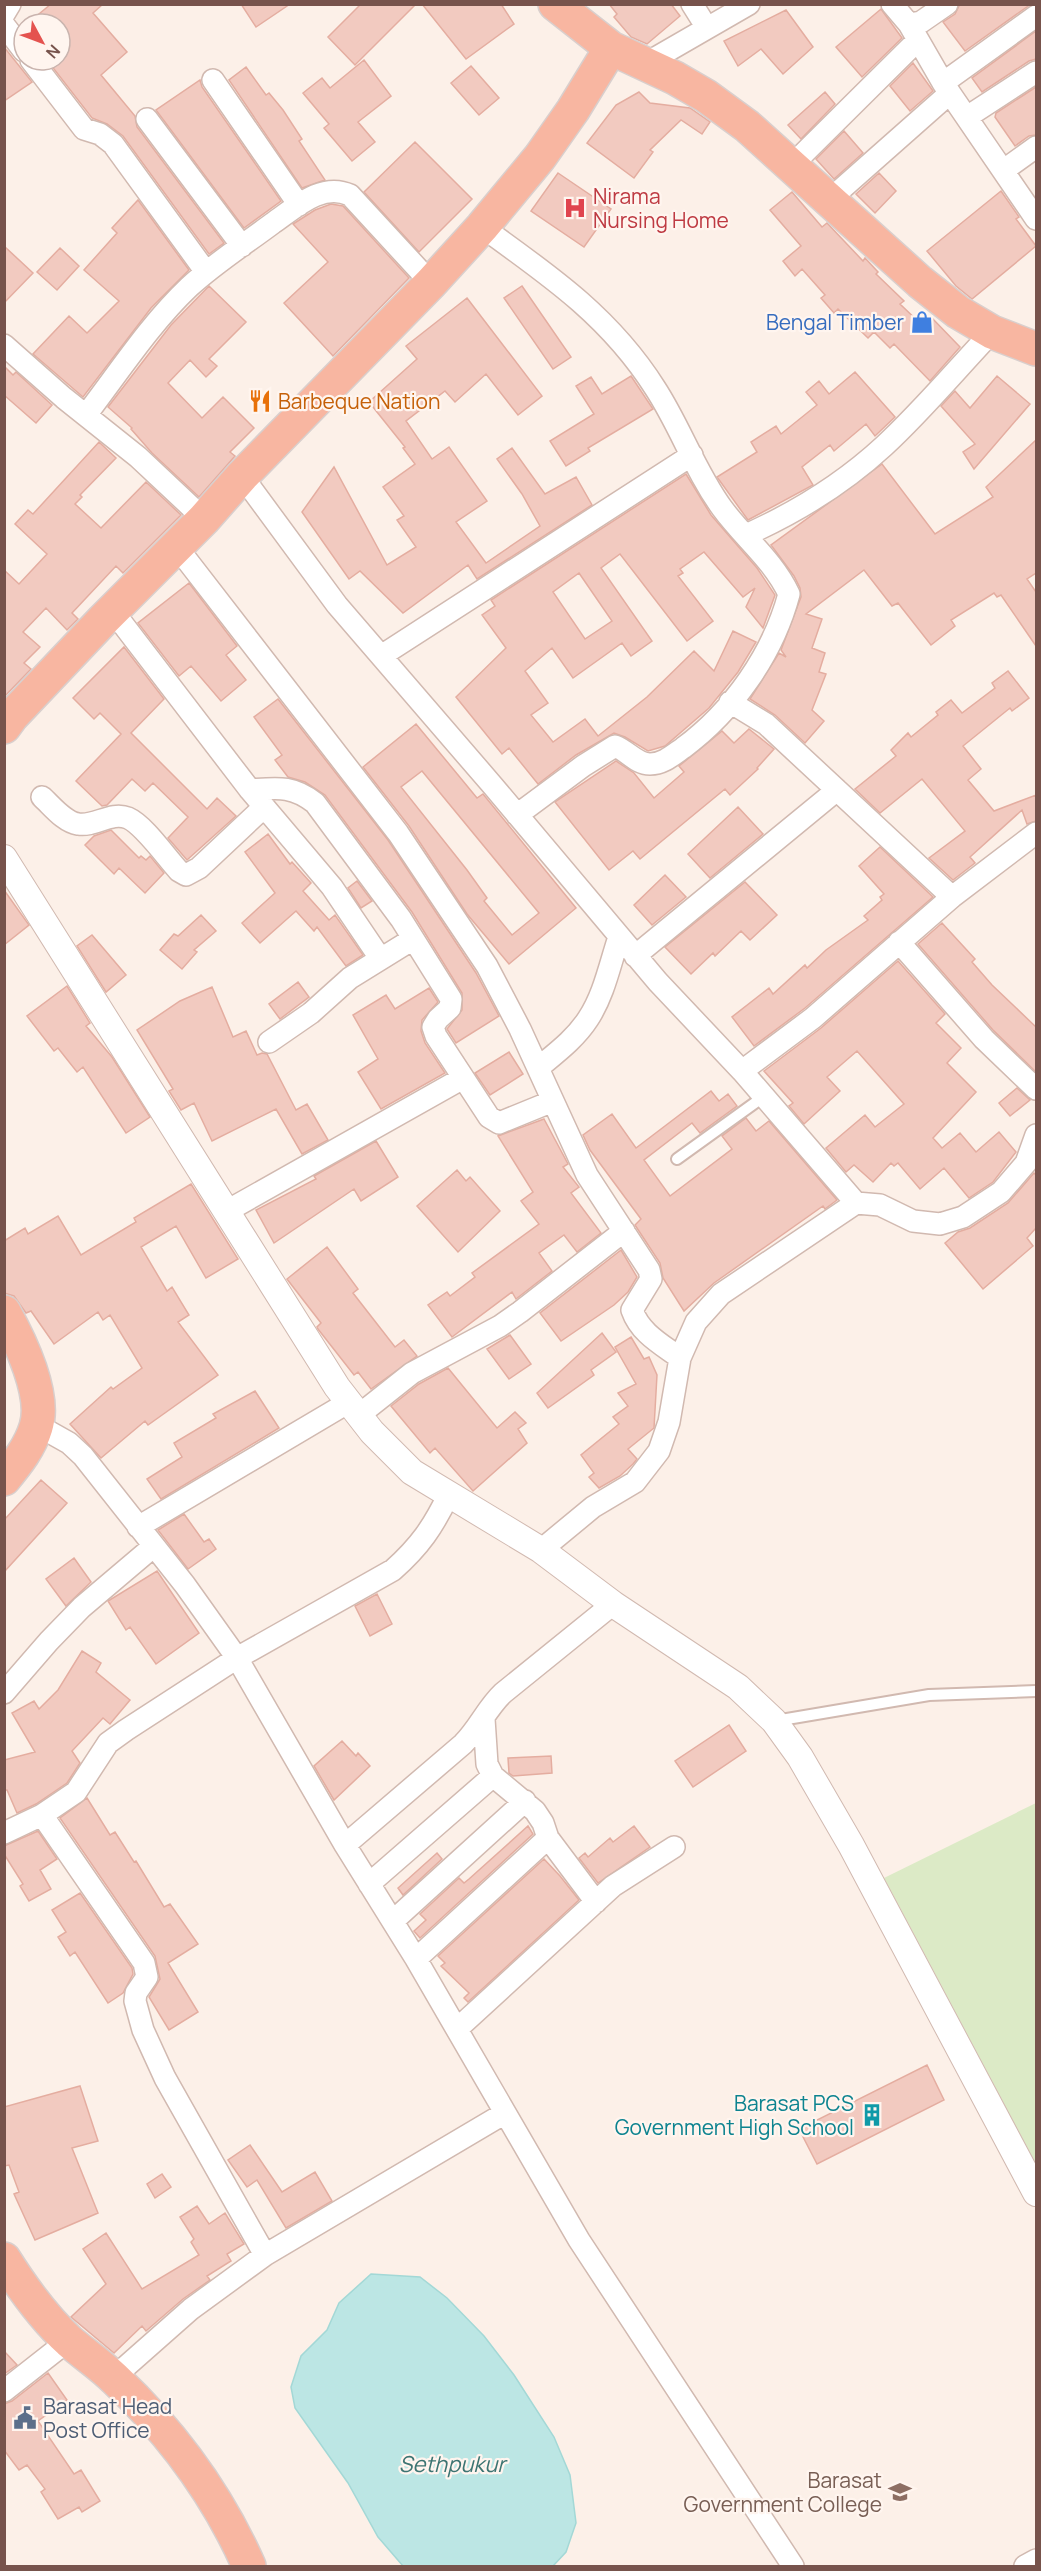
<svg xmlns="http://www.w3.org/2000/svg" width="1041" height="2571" viewBox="0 0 1041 2571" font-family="Manrope,sans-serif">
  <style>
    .green { fill: #dceac6 }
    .water { fill: #bce6e4; stroke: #a3d8d6; stroke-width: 1.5 }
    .building { fill: #f2cac0; stroke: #e4ada0; stroke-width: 1.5; fill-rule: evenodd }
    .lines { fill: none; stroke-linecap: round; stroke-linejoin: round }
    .service-casing { stroke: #d1b9b0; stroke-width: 14 }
    .minor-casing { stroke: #d1b9b0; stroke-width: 24 }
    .tertiary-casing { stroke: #d1b9b0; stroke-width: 28 }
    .trunk-casing { stroke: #d9cfcd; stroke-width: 36 }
    .service { stroke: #fff; stroke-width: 10 }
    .minor { stroke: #fff; stroke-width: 21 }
    .tertiary { stroke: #fff; stroke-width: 26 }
    .trunk { stroke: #f8b6a1; stroke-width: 33 }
    .labels { text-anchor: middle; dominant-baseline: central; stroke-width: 4.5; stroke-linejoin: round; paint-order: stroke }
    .health-label { font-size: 21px; fill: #be3a42; stroke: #fff5ef; text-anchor: start }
    .shop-label { font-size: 21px; fill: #366cbe; stroke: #fff5ef; text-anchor: end }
    .food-label { font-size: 21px; fill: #c56008; stroke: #fff5ef; text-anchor: start }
    .culture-label { font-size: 21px; fill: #0d838f; stroke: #fff5ef; text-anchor: end }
    .service-label { font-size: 21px; fill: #4e5e75; stroke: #fff5ef; text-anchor: start }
    .education-label { font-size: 21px; fill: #785e54; stroke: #fff5ef; text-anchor: end }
    .water-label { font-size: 22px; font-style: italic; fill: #3c7472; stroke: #fff5ef }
  </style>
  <rect width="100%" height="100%" fill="#fcf0e8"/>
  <path class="green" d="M1036,1803V2164L884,1878Z"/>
  <path class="water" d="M371,2274L420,2277L447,2298L484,2336L514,2375L554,2437L570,2475L576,2523L566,2552L553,2566H403L378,2537L348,2483L295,2408L291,2387L301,2356L327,2330L339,2303Z"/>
  <path class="building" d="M51,4H103L93,13L127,52L101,75L135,116L137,127L224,243L209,254L123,136L107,124L92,118L47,60H60V24H27Z
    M241,4H290L256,27Z
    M361,4H416L355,65L328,37Z
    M422,4H501L514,24L466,59Z
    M609,4H671L680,16L647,44L631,37L614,17L617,14Z
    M960,4H1031L965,51L943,22L955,14Z
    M881,9L902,38L862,77L836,47Z
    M786,10L813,47L783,74L761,49L738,66L724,41Z
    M1036,31V59L1029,61L982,92L972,78Z
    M4,47L32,82L4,101Z
    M364,60L391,96L358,122L375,142L352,161L324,128L329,124L303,93L322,78L330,88Z
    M913,63L933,91L910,111L890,86Z
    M471,66L499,98L479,115L451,83Z
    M246,67L266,95L269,93L283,110L302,139L299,141L325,180L302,188L229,80Z
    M200,80L202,87L281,201L244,228L156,110Z
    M1036,87V135L1029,136L1015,146L995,117L996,113Z
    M639,92L650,103L690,108L710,122L702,134L681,120L650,150L653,152L634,178L587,143L616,105Z
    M825,92L835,104L801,139L788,125Z
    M844,131L863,153L834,179L816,159Z
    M415,142L472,199L419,252L364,192Z
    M558,173L611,209L584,247L531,211Z
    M879,173L896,191L875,213L856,194Z
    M1001,191L1019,217L1016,219L1036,246L972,299L956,286L927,251Z
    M792,192L822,227L827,223L863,261L865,258L878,272L876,274L904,301L900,304L923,326L932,318L960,347L930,381L894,344L890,348L874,332L868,338L838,309L834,313L821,298L825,295L802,269L795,276L783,261L801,246L770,210Z
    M138,200L189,270L151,308L83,397L33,354L69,316L87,333L119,301L84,270L117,233L112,228Z
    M331,204L343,206L409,278L333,356L284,303L328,262L293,224L315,210Z
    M4,246L33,273L4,303Z
    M60,248L79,266L57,290L37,272Z
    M209,286L246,322L209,359L217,366L206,377L190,360L168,383L202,418L223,397L254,428L230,452L235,456L199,497L152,453L131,429L132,428L108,407L171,325Z
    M522,286L571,357L553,369L504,298Z
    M467,298L542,396L518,415L486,374L455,402L445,391L406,421L432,459L449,447L487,501L456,522L486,563L540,526L522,494L497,459L512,448L545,494L576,477L592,505L477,579L468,565L403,613L360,571L349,579L302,512L334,467L387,565L416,547L397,520L404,516L383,487L415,464L403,448L405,447L369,402L417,359L406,346Z
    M4,366L13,375L16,372L52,405L36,423L4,395Z
    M855,372L895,417L875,436L866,424L834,451L830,445L802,467L813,485L748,520L717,477L757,452L751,442L776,426L781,434L817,405L806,392L819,381L829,394Z
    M631,376L653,409L588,448L590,451L566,466L550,441L594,414L576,386L591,377L602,394Z
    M997,376L1030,404L974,469L963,452L975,444L941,406L955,391L970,408Z
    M1036,440V573L1027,579L1036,592V646L1001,595L997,597L994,593L951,620L955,626L931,645L898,603L892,606L864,570L806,614L822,619L812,648L825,653L819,672L826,674L812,710L824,721L805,743L775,715L750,699L779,653L786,657L781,650L801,597L800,588L794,576L771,545L882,464L935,534L993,497L986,487Z
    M99,442L116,458L80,495L82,497L75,504L101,528L146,482L181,515L123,573L116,566L72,613L78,619L67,630L46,608L23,632L40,647L24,663L31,669L4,697V570L19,584L47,554L15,524L28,510L33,514Z
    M686,474L711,515L757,568L775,595L763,628L746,607L755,588L743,597L704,552L680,569L683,573L678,576L713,621L687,641L620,554L601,568L652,641L631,656L622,643L573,678L552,648L525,671L548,703L531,715L553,742L585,719L598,736L647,697L694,651L714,671L733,631L756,642L738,672L709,708L665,746L648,751L625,737L614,733L576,755L538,784L509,748L502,754L456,697L506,648L482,615L495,606L491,600ZM579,573L612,621L585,639L553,592Z
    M189,583L237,646L226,655L246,680L221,701L191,666L179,676L138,623Z
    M124,647L164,699L131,733L207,809L217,798L236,816L187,860L168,838L188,817L153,783L145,791L132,779L107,805L102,806L76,781L121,734L100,713L94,719L73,698Z
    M1008,671L1029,698L1012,711L1010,708L963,746L981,769L968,780L994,811L1036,795V821L1027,824L1022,810L970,857L975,863L953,880L929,858L965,831L922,779L880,813L855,789L896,756L891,750L908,733L911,737L938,715L936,712L951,700L962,713L995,688L992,683Z
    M278,699L388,840L476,973L499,1016L456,1043L447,1029L462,1010V993L412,912L325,795L305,782L288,777L275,760L282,755L254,717Z
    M416,724L477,798L483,794L576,908L509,964L467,914L409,826L363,767ZM422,771L539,913L512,935L484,901L487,898L467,870L401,787Z
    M749,729L774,749L757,768L758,769L730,795L725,789L640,859L633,851L609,870L555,802L616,761L634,773L654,798L684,772L679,766L722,731L734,743Z
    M738,807L763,834L710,878L688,854Z
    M111,830L139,858L141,856L146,860L150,856L164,873L145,893L119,868L114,874L85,845L94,836Z
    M268,834L290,864L292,862L311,883L303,891L329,920L335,915L363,955L346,966L317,927L314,931L296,911L260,943L242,923L275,893L245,852Z
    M880,847L933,897L805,1008L754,1046L732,1017L769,988L773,994L805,965L807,968L826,950L868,920L864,916L882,900L880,897L884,894L859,866Z
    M665,875L686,897L652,925L634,905Z
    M357,881L372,901L361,908L348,888Z
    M745,882L777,915L750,940L741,931L715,956L713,953L691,974L665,947Z
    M4,890L29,925L4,945Z
    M201,915L216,931L194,950L197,952L182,969L160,950L174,934L178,936Z
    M942,923L975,959L972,962L992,985L1036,1027V1072L993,1030L918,944Z
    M92,935L126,975L106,992L77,946Z
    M898,961L945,1014L936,1023L961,1048L947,1063L976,1092L933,1138L942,1148L960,1133L976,1152L999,1132L1016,1152L993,1182L969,1198L944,1168L920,1189L898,1163L894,1166L891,1163L873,1182L854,1165L846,1172L826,1148L865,1115L875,1127L904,1104L857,1051L827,1077L840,1091L804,1124L789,1106L793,1103L764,1071L821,1028Z
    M298,982L309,997L280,1019L269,1004Z
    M67,986L90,1023L86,1026L112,1057L150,1117L126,1133L83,1067L77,1072L58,1048L54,1051L27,1016Z
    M212,987L233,1037L246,1031L257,1055L262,1053L267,1054L296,1110L307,1104L328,1140L302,1154L276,1109L212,1141L194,1103L181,1110L169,1091L173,1089L137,1030L180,1001Z
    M429,988L438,1002L422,1020L421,1031L425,1043L445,1073L381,1109L358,1072L378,1059L353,1015L386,995L395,1009Z
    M509,1052L523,1074L490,1095L475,1073Z
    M1017,1088L1030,1100L1010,1116L999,1103Z
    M711,1091L719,1101L728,1094L737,1106L700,1133L692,1123L644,1160L670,1196L732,1149L722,1136L746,1118L756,1131L769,1121L837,1200L825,1209L823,1206L714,1283L684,1311L663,1278L660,1263L635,1225L641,1219L590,1150L583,1135L612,1114L636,1148Z
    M544,1119L568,1164L563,1167L579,1187L571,1193L601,1233L577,1252L564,1235L539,1253L552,1271L516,1299L512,1292L452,1337L428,1305L447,1292L450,1296L475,1277L472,1273L539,1224L521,1201L533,1192L498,1136Z
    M376,1141L398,1177L361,1201L354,1189L274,1243L256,1210L316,1179L314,1176Z
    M457,1170L466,1181L470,1177L500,1211L458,1252L417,1206Z
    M1034,1173L1036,1175V1228L1027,1238L1033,1246L983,1289L945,1243L958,1232L970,1228L1008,1203Z
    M191,1184L238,1259L206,1278L176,1226L141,1247L167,1291L172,1287L189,1315L178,1322L218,1375L148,1425L145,1421L101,1458L70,1424L111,1387L113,1389L142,1368L110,1315L103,1320L98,1312L54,1344L31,1311L26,1313L14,1296L4,1293V1241L25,1228L28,1234L58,1216L81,1255L136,1222L134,1218Z
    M327,1247L358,1289L353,1293L395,1347L404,1340L417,1356L371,1389L358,1372L354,1375L318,1329L317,1327L321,1323L287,1279Z
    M621,1250L637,1277L628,1292L614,1305L561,1341L540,1313Z
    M602,1333L616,1352L591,1370L594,1375L548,1408L537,1393Z
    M510,1335L531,1364L509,1379L487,1349Z
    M631,1337L644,1359L649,1357L657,1375L654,1428L628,1449L637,1459L633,1464L620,1476L599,1488L589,1477L594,1473L581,1455L619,1424L613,1417L628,1406L618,1393L636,1384L615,1347Z
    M448,1368L497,1428L515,1412L526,1423L518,1429L527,1443L473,1491L435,1448L430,1453L391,1406L419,1384Z
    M255,1391L279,1428L161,1499L147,1479L182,1457L174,1443L216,1418L213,1414Z
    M41,1480L67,1503L4,1572V1520Z
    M184,1514L204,1542L209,1539L216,1549L188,1569L158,1530Z
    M74,1558L91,1582L66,1606L46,1579Z
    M157,1571L199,1633L156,1664L130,1627L126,1630L108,1601Z
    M377,1594L392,1624L370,1636L355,1606Z
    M82,1651L101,1663L96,1672L130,1700L110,1724L103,1718L72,1751L80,1763L67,1783L36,1804L17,1813L7,1790H4V1760L35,1752L12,1713L34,1701L39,1709L58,1690Z
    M729,1725L746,1751L693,1787L675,1761Z
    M342,1741L356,1756L358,1753L370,1766L334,1800L314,1766Z
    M551,1756L552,1773L513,1776L509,1773L508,1758Z
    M87,1798L110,1835L115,1832L134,1862L136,1861L164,1907L170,1904L198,1944L168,1963L198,2012L169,2030L149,1997L160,1979L155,1956L60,1818Z
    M528,1826L533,1834L420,1938L414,1931L426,1920L420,1914L459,1878L464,1883L469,1879Z
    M634,1826L650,1847L598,1883L579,1858L585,1853L588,1857L610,1838L613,1842Z
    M38,1831L57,1859L40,1870L51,1889L29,1901L20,1886L23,1884L4,1854V1846Z
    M437,1853L442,1859L403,1895L398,1888Z
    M544,1859L560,1876L579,1900L468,2002L464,1998L469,1993L441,1966L445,1963L438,1956Z
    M80,1893L132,1968L133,1974L123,1993L108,2003L75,1952L70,1956L58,1937L66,1932L52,1910Z
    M927,2065L944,2100L817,2164L799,2129Z
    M80,2086L98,2141L72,2148L98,2213L35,2240L14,2194L19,2192L9,2165L4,2166V2107Z
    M250,2145L282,2192L315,2172L332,2201L286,2228L257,2180L247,2187L228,2160Z
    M162,2174L171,2187L155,2198L147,2184Z
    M197,2206L209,2224L225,2213L244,2244L227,2254L231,2261L207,2276L210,2280L183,2299L146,2331L142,2326L114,2353L71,2317L106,2284L83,2249L106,2233L142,2289L199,2255L191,2242L194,2239L180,2217Z
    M4,2351L17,2365L4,2374Z
    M48,2373L67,2400L38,2421L74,2474L81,2470L100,2501L82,2512L79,2507L58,2519L41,2492L45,2489L27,2465L19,2470L4,2450V2404L12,2401Z"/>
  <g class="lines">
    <g class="service-casing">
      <path id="service" d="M677,1159L763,1097
        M775,1721L929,1695L1036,1691"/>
    </g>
    <g class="minor-casing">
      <path id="minor" d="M692,4L707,28
        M892,4L909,24L921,22L947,4
        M4,14L10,4
        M909,24L943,83L1036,219
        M4,25L24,51
        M31,60L84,129L100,134L113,144L206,272
        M645,64L749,4
        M213,80L299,205
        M943,83L1036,16
        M967,117L1036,72
        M147,119L242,246
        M791,166L918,40
        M1004,170L1036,147
        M829,200L950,93
        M482,227C549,275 610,317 655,388C680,426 695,471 722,508C744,538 773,560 789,594C773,654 733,711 683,748C673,755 663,764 650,764C636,764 628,751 615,746L583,766L517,815
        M4,345L64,398L138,457L204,519
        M86,415C119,372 150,324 189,287C215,263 245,244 273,223C296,207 322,182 350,195L431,283
        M242,476L337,605L493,786L658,982L742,1071L856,1203
        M746,535C795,513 844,483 884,446C922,411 956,370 992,332
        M176,546L398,833L487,966L520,1029L587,1175L649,1270L651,1279L632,1310C640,1333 661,1344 680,1358
        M112,610L250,790L332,887L380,958
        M381,656L692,455
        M730,702L766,724L952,897
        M250,790C277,788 292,785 315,803L401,919L451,999L450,1008L438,1019L433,1027L436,1036L489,1117L499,1123L553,1101
        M42,797C52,806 64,822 78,824C95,827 111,811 128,818C144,825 166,857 179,871L186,875L199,868L264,807
        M899,942L984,1039L1036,1089
        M635,956L837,790
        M269,1042L311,1013L350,978L413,939
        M538,1068C556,1053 575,1039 588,1019C604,995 610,964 619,937
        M742,1071L813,1018L952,897L1036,833
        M227,1211L463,1078
        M359,1415L412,1373L500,1326L520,1312L624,1231
        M37,1425L69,1443L83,1456L185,1585L237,1658L345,1845L416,1959L579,2240L793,2566
        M138,1527L349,1402
        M541,1550L593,1507L635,1482L659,1451L669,1422L680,1358L696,1322L721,1294L856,1203L880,1205L913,1221L940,1224L963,1217L1001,1192L1026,1163L1036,1135
        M4,1693L49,1641L82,1607L154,1546
        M484,1719L487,1764L493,1776L535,1811L543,1823L548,1838L596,1902
        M42,1815L144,1963L147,1977L136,1993L135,2001L143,2030L165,2078L265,2255
        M4,1833L42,1815L76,1792L108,1743L126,1730L237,1658L393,1570C420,1546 433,1527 449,1494
        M345,1845L463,1744C479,1728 487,1708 503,1693L613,1604
        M369,1884L493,1776
        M393,1921L525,1801
        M416,1959L548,1838
        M457,2029L613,1886L674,1847
        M114,2377L191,2309L265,2255L505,2113
        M4,2391L69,2340
        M1025,2566L1036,2560"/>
    </g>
    <g class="tertiary-casing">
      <path id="tertiary" d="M4,858L337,1387L372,1432L412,1472L541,1550L613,1604L738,1687L774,1721L800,1757L851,1845L1036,2193"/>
    </g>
    <g class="trunk-casing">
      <path id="trunk" d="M555,4L611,48L675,78L706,96L747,126L920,282L958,312L992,332L1036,349
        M4,727L12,716L103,620L204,519L242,476L431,283L482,227L540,157L573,110L611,48
        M4,1312C20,1341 46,1395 36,1427C30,1447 17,1463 4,1479
        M4,2259C23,2289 43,2317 69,2341C84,2354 101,2365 115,2379C171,2432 218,2496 249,2566"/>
    </g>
    <use href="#service" class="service"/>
    <use href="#minor" class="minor"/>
    <use href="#tertiary" class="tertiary"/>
    <use href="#trunk" class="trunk"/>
  </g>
  <defs>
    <g id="hospital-bare" transform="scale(1.8)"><path d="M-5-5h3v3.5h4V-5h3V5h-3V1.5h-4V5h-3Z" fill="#e0444e" stroke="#fff5ef" stroke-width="2.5" paint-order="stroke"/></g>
    <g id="shop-bare" transform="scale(1.8)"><path d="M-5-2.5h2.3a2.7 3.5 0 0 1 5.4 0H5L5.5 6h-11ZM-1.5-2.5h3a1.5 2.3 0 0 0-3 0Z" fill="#3f7fe0" stroke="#fff5ef" stroke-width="2.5" paint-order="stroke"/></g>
    <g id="restaurant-bare" transform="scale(1.8)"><path d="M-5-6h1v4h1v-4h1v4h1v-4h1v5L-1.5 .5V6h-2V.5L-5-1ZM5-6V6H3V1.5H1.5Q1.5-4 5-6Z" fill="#e8710a" stroke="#fff5ef" stroke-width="2.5" paint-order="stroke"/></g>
    <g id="building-bare" transform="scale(1.8)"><path d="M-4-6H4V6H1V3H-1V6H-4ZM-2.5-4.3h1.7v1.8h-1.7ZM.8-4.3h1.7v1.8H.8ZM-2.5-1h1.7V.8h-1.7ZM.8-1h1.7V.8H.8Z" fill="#0f9aa8" stroke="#fff5ef" stroke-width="2.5" paint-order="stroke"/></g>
    <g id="civic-bare" transform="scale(1.8)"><path d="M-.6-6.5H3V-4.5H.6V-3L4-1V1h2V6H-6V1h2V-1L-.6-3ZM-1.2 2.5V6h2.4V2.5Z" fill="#5c6f8a" stroke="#fff5ef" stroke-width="2.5" paint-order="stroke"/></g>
    <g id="university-bare" transform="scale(1.8)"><path d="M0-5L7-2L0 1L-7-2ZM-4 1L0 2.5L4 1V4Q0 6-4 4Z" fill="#8d6e63" stroke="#fff5ef" stroke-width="2.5" paint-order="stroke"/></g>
  </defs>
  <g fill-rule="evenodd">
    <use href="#hospital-bare" x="575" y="208"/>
    <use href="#shop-bare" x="922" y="322"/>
    <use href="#restaurant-bare" x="260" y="401"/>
    <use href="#building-bare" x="872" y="2115"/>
    <use href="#civic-bare" x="25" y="2418"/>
    <use href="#university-bare" x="900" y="2492"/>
  </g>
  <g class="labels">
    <g class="health-label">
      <text x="593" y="196">Nirama<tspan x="593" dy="24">Nursing Home</tspan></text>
    </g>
    <g class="shop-label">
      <text x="904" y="322">Bengal Timber</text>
    </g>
    <g class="food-label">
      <text x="278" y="401">Barbeque Nation</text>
    </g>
    <g class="culture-label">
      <text x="854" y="2103">Barasat PCS<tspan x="854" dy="24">Government High School</tspan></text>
    </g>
    <g class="service-label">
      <text x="43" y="2406">Barasat Head<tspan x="43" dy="24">Post Office</tspan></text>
    </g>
    <g class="education-label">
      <text x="882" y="2480">Barasat<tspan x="882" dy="24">Government College</tspan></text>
    </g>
    <g class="water-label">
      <text x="452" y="2464">Sethpukur</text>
    </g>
  </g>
  <rect width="1041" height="2571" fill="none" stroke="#77534c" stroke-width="12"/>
  <g transform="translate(42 42) rotate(131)"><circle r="28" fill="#fff5ef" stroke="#c9b4ae" stroke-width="1.5"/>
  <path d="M0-4.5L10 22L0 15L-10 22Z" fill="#e4534f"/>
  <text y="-9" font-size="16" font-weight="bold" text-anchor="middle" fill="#77534c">N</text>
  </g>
</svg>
